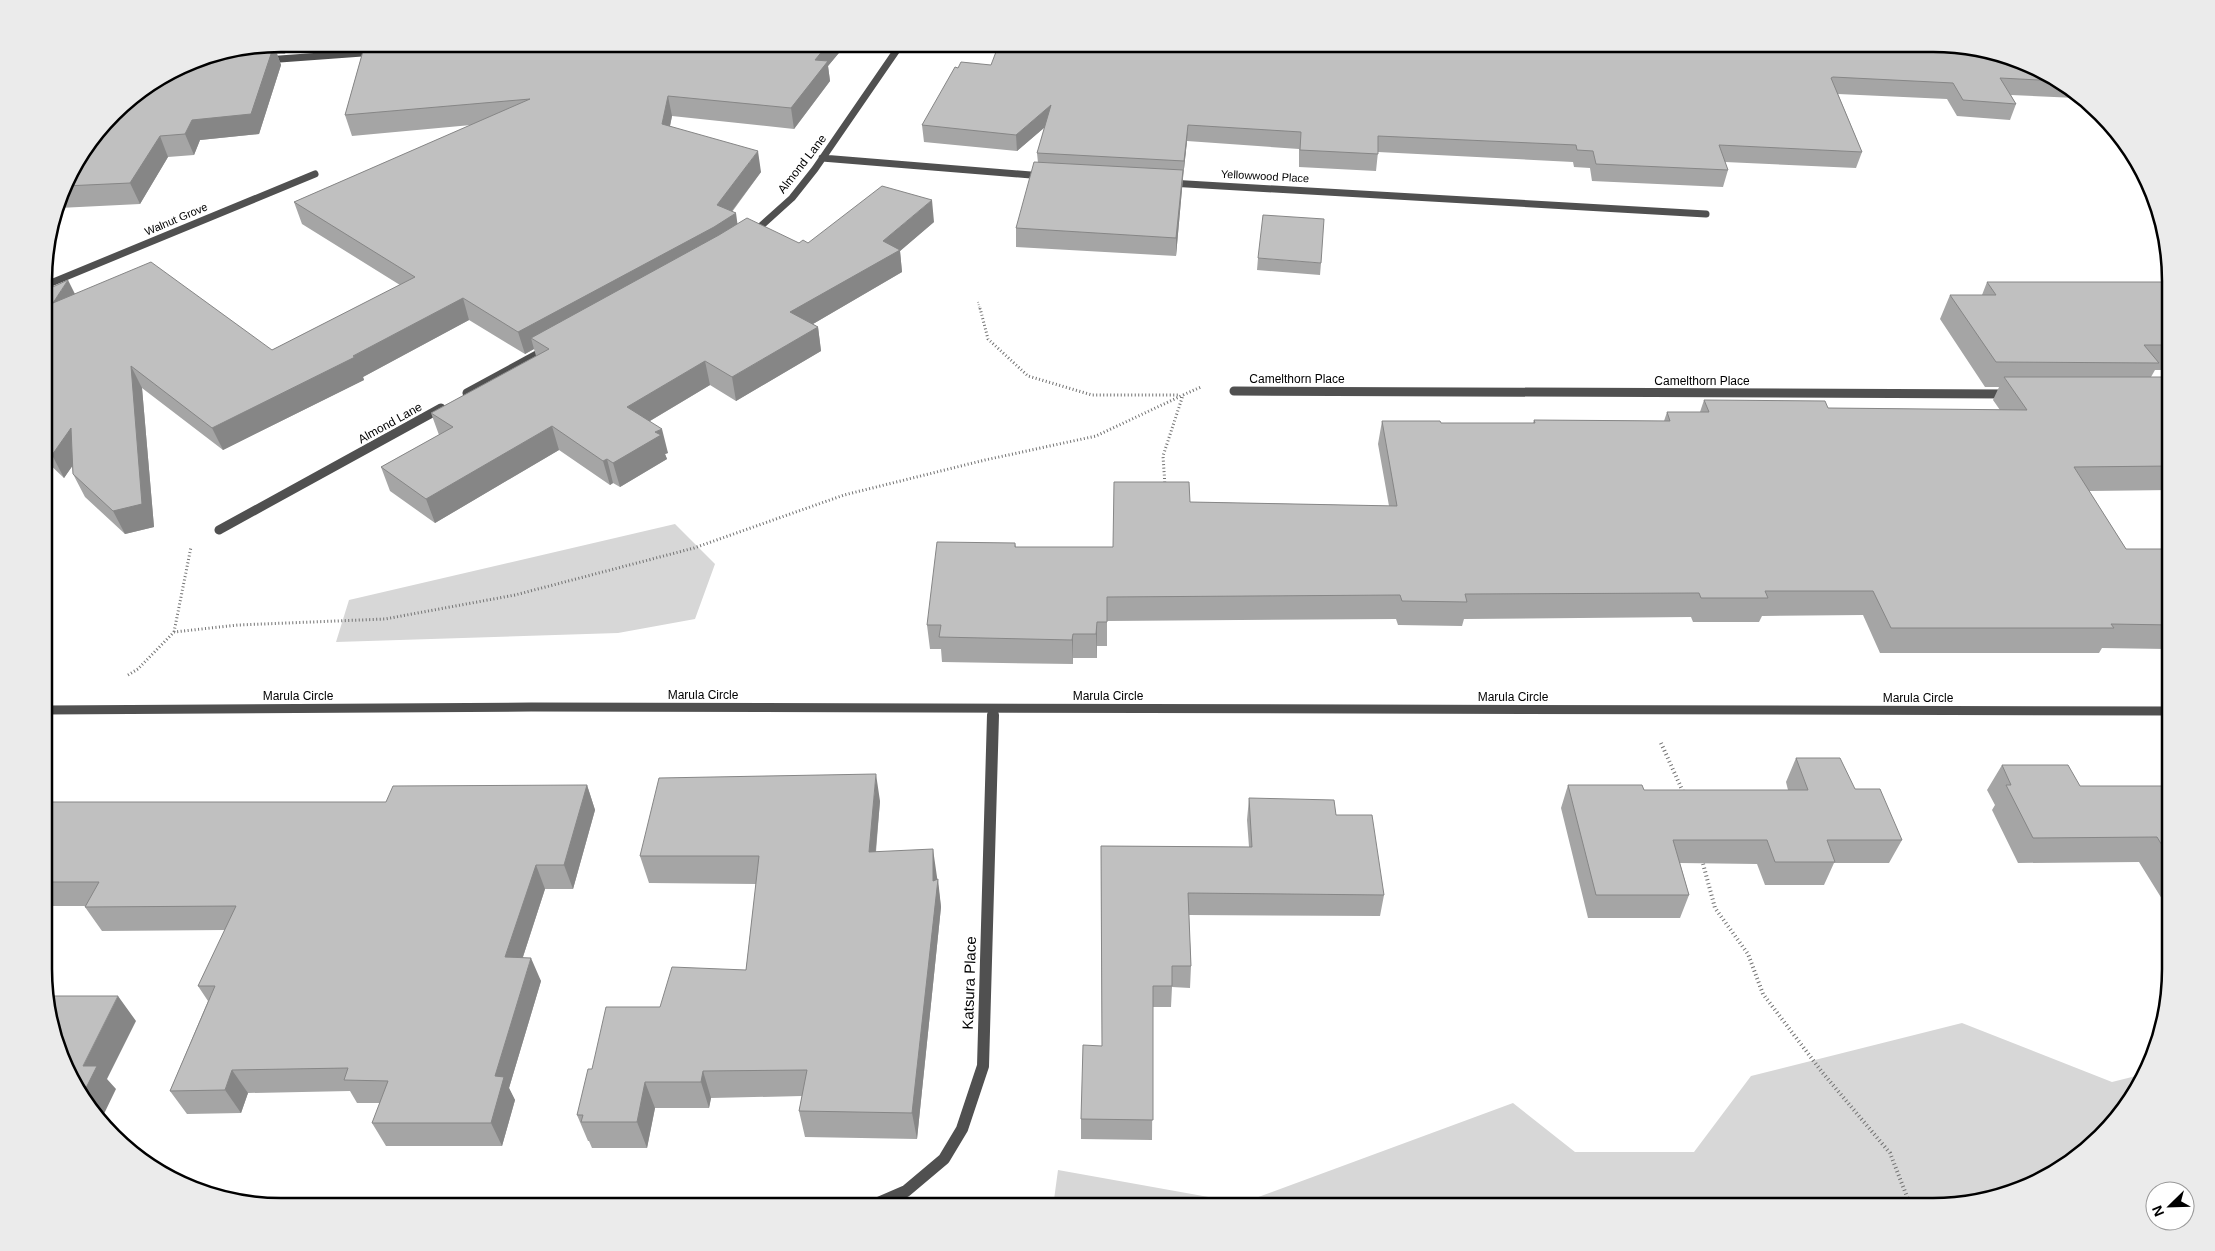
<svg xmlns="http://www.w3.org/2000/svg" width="2215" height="1251" viewBox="0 0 2215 1251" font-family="Arial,sans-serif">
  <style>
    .green { fill: #d7d7d7 }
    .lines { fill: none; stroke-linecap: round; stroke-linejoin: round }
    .path-far2 { stroke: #727272; stroke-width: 2; stroke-dasharray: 0.5 2; stroke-linecap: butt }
    .path-far1 { stroke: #727272; stroke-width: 3; stroke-dasharray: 1 2.5; stroke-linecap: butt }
    .path { stroke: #727272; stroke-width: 4; stroke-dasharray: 1 3; stroke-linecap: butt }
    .street-far2 { stroke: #505050; stroke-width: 7 }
    .street-far1 { stroke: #505050; stroke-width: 9 }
    .street { stroke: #505050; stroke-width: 12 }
    .wall { fill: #a5a5a5 }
    .shaded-wall { fill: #868686 }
    .building { fill: #c0c0c0; stroke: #868686 }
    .labels { text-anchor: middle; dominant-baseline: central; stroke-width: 5; stroke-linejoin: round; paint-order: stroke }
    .far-street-label { font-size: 11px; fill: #000; stroke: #fff }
    .street-label { font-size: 12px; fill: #000; stroke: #fff }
    .near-street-label { font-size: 15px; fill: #000; stroke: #fff }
    .rim { fill: none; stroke: #000; stroke-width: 2.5 }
  </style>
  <rect width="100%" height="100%" fill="#fff"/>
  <path class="green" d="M675,524L715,564L695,619L618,633L336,642L349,600Z
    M1962,1023L2112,1082L2144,1074L2140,1088L2065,1167L2010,1195L1949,1207H1053L1058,1170L1242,1203L1513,1103L1575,1152H1694L1751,1076Z"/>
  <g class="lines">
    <path class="path-far2" d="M978,302L980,310"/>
    <path class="path-far1" d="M980,308L988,339L1028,376L1092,395H1180
      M1165,486L1163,456L1183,395L1201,387
      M174,632L191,547
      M128,675L138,669L174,632L238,625L385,619L515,595L694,548L844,495L985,460L1096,436L1183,395"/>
    <path class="path" d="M1661,743L1684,794
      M1702,860L1715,908L1748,954L1763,994L1822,1072L1890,1153L1911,1207"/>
    <path class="street-far2" d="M266,60L376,52
      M822,158L1043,176
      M1170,183L1706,214
      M753,233L792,198L815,169L901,44
      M46,285L315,174"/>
    <path class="street-far1" d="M1234,391L2008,394
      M467,393L546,350
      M219,530L441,408
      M46,710L531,707L2171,711
      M993,716V709"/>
    <path class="street" d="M869,1207L906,1191L944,1159L962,1129L983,1066L993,715"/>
  </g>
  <path class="wall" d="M282,44L285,54H277L281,65L259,134L200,140L194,155L168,157L140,204L59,208L68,176L191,62Z
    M365,44H843V48L828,66L830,81L794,129L672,116L670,126L761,172L732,212L737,224L799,243H808L934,222L900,251L902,272L813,324L818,327L821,351L736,401L710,385L650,421L668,453L665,454L667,459L620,487L613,483L610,485L559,450L435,523L390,491L381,467L439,435L431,413L536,356L534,349L525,354L469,320L363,377L364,380L223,450L142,388L154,527L125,534L85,497L73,474L72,466L64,478L46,461V290L75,294L272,350L400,285L302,224L294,202L471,125L352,136L345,115Z
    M991,65L2052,75L2076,98L2011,95L2016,104L2010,120L1957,116L1947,99L1838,94L1862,152L1856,168L1725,162L1728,170L1723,187L1592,181L1590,168L1574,167L1573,162L1378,152L1376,171L1299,167V149L1187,141L1183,178L1176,256L1016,247V228L1038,163L1037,153L1045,127L1017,151L924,142L922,125L958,68Z
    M1258,258L1321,263L1320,275L1257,270Z
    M1987,282H2171V370H2155L2151,377L2171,380V490L2089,491L2126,549H2171V642L2166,649L2102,648L2099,653H1880L1863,615L1762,616L1759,622H1693L1691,617L1464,619L1462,626L1398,625L1396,619L1107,621V646H1097V658H1073V664L942,662L941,649H930L927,625L1015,543L1016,547H1113L1190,502L1389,506L1378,444L1382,421L1441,423H1533L1534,420L1664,421L1667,412H1700L1704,400L1828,408L2000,410L1993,400L1999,387H1985L1940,319L1950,295H1982Z
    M1796,758L1855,789L1902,840L1889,863H1834L1824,885H1765L1757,864L1680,863L1689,895L1680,918H1588L1561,808L1568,785L1644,790H1788L1786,782Z
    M2002,765L2080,786H2171V899H2162L2139,862L2018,863L1992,810L1995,805L1987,790Z
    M587,785L595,810L573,889H545L523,957L541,981L509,1088L515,1100L502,1146H386L372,1123L380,1103H357L350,1091L248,1093L241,1113L187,1114L170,1091L208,1001L198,986L225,930L102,931L85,907V906H46V802H386Z
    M1249,798L1336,815L1384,895L1380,916L1189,915L1191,966L1190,988L1172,987L1171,1007H1153L1152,1140L1081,1139V1119L1102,1046L1101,846L1249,847L1247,820Z
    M880,801L876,852L937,877L941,907L917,1139L805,1137L799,1111L802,1096L711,1098L709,1108H655L647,1148H592L589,1141H588L577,1115L592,1069L660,1007L746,970L756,884L649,883L640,856Z"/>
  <path class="shaded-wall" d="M281,44H288L285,54Z
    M828,44H843V48L828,66L830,81L794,129L791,108L815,60Z
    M274,45L281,65L259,134L200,140L194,155L185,134L192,120Z
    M668,96L672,116L666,145L662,124Z
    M1051,105L1052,121L1017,151L1016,135Z
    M1188,125L1187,141L1183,178L1184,161Z
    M160,136L168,157L140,204L130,183Z
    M758,151L761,172L725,220L736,213L739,235L531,338L534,349L525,354L518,332L717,205Z
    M1183,170L1182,189L1176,256V238Z
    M932,200L934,222L900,251L902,272L794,335L790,312L883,241Z
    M68,280L79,302L53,303Z
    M463,298L469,320L363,377L364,380L223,450L212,428L353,356Z
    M818,327L821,351L736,401L732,377Z
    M705,361L710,385L633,431L627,407Z
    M131,366L142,388L154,527L125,534L113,511Z
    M552,426L559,450L435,523L426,499Z
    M71,428L83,451L64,478L52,455Z
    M662,429L668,453L665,454L667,459L620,487L613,463L655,432Z
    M607,459L613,483L610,485L603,461Z
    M1097,622V658L1096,634Z
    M1073,634V664L1072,640Z
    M876,774L880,801L873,880L869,852Z
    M587,785L595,810L573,889L564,865Z
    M933,849L937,877V888L938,879L941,907L917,1139L912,1113L933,881Z
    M536,865L545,889L515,981L505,957Z
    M531,958L541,981L509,1088L515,1100L502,1146L491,1123L495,1076Z
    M118,996L136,1021L107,1079L116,1089L102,1118L84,1102L82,1096L83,1066Z
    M232,1070L248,1093L241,1113L225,1090Z
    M703,1071L711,1098L709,1108L701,1082Z
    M645,1082L655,1108L647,1148L637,1122Z"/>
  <path class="building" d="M365,44H828L815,60L828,61L791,108L668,96L662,124L758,151L717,205L736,213L714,227L518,332L463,298L353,356L355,357L212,428L131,366L142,504L113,511L73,474L71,428L52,455L46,450V290L68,280L53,303L151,262L272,350L415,277L294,202L530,99L345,115Z
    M999,44H1934L1995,52L2052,75L2058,81L2000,78L2016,104L1963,100L1953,83L1833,77L1831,78L1862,152L1719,145L1728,170L1596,164L1593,151L1577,150L1576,145L1378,136V154L1300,150L1301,132L1188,125L1184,161L1037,153L1051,105L1016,135L922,125L955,67L958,68L961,62L991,65Z
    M274,45L251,114L192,120L185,134L160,136L130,183L65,186L68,176L125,103L191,62Z
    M1034,162L1183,170L1176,238L1016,228Z
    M882,186L932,200L883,241L900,250L790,312L818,327L732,377L705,361L627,407L662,429L655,432L661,435L613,463L607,459L603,461L552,426L426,499L381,467L453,427L431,413L549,349L531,338L719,235L747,218L799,243L803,240L808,243Z
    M1263,215L1324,219L1321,263L1258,258Z
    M1987,282H2171V345H2144L2159,363L1996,362L1950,295H1996Z
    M2004,377H2168L2171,380V466L2074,467L2126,549H2171V625L2111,624L2114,628H1891L1873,591H1765L1768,598H1701L1699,593L1465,594L1467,602L1402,601L1400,595L1107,597V622H1097L1096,634H1073L1072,640L939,637L941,625H927L937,542L1015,543V547H1113L1114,482H1189L1190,502L1397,506L1382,421H1440L1441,423H1535L1534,420L1670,421L1667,412H1709L1704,400L1825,401L1828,408L2027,410Z
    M1796,758H1840L1855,789H1880L1902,840H1827L1835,862H1775L1767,840H1673L1689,895H1596L1568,785H1642L1644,790H1808Z
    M2002,765H2068L2080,786H2171V860L2157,837L2033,838L2006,785H2011Z
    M876,774L869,852L933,849V881L938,879L912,1113L799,1111L807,1070L703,1071L701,1082H645L637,1122H581L583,1115H577L588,1069H592L606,1007H660L672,967L746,970L759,856H640L659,778Z
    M587,785L564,865H536L505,957L531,958L495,1076L504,1077L491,1123H372L388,1081L344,1080L348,1068L232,1070L225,1090L170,1091L215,986H198L236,906L85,907L99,882H46V802H386L393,786Z
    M1249,798L1334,800L1336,815H1372L1384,895L1188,893L1191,966H1172V986H1153V1120L1081,1119L1083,1045L1102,1046L1101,846L1252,847Z
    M46,996H118L83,1066H97L82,1096L46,1000Z"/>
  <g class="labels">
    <g class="far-street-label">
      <text transform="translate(1265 176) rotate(3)">Yellowwood Place</text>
      <text transform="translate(176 219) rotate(-23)">Walnut Grove</text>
    </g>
    <g class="street-label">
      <text transform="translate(802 164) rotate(-52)">Almond Lane</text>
      <text x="1297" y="379">Camelthorn Place</text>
      <text x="1702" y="381">Camelthorn Place</text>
      <text transform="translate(390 423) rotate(-29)">Almond Lane</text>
      <text x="703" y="695">Marula Circle</text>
      <text x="298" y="696">Marula Circle</text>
      <text x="1108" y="696">Marula Circle</text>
      <text x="1513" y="697">Marula Circle</text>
      <text x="1918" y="698">Marula Circle</text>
    </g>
    <g class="near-street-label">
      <text transform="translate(969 983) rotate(-88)">Katsura Place</text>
    </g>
  </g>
  <path d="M0 0H2215V1251H0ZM281 52H1933A229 229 0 0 1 2162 281V969A229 229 0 0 1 1933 1198H281A229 229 0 0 1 52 969V281A229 229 0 0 1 281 52Z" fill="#ebebeb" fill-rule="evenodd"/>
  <path class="rim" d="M281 52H1933A229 229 0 0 1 2162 281V969A229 229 0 0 1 1933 1198H281A229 229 0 0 1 52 969V281A229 229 0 0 1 281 52Z"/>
  <g transform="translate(2170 1206) rotate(247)"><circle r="24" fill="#ffffff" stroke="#999999"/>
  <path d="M0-4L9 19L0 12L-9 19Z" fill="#000000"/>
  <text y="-8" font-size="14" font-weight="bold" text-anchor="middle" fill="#000000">N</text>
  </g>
</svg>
